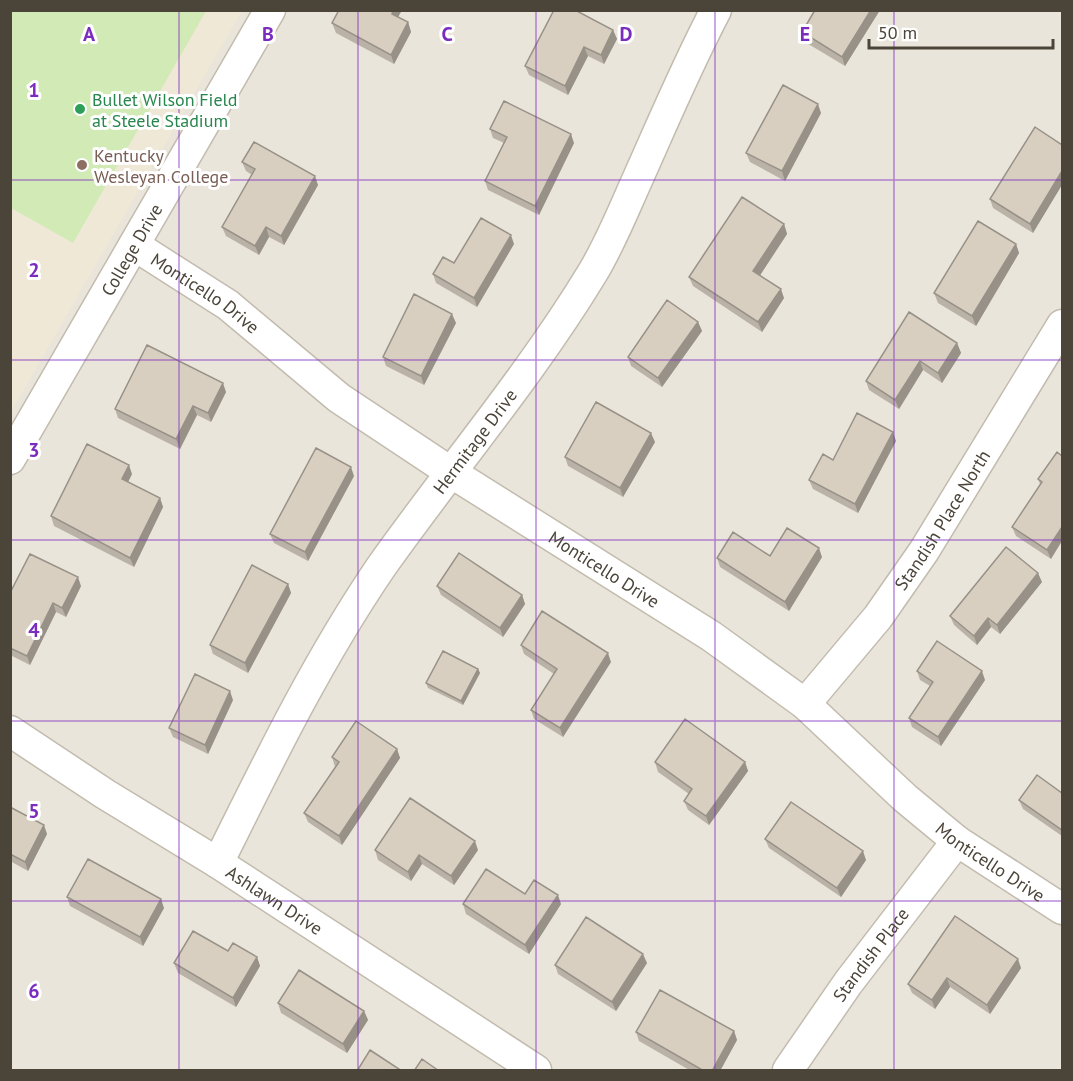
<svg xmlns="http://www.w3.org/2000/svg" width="1073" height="1081" viewBox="0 0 1073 1081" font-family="'PT Sans',sans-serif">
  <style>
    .residential { fill: #eae5da }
    .education { fill: #efe8d6 }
    .green { fill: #d2eab5 }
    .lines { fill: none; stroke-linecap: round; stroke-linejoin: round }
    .minor-casing { stroke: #c2bbae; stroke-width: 33 }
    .minor { stroke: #fff; stroke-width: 30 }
    .wall { fill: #bab2a6 }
    .shaded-wall { fill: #979187 }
    .building { fill: #d8cfc1; stroke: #979187; stroke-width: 1.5 }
    .grid { fill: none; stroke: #7b2cbf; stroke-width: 1.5; stroke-opacity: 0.55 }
    .leisure-dot { fill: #2e9e5b; stroke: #fff; stroke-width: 2 }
    .education-dot { fill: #8d6e63; stroke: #fff; stroke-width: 2 }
    .labels { text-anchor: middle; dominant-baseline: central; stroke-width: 6; stroke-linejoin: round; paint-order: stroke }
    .leisure-label { font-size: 18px; fill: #27864d; stroke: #fff; text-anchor: start }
    .education-label { font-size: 18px; fill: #785e54; stroke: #fff; text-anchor: start }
    .street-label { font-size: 18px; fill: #4b4439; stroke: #fff }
    .grid-label { font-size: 20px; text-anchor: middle; font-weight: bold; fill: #7b2cbf; stroke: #fff; stroke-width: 6; stroke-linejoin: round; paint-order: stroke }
  </style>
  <rect width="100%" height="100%" fill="#f6f3ec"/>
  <path class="residential" d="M11,11H1062V1070H11Z"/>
  <path class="education" d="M11,11H242L11,412Z"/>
  <path class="green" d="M11,10L206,11L73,243L11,208Z"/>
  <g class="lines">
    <g class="minor-casing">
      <g id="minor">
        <path id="s1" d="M134,245L228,305L339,398L452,473L711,636L805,704L905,798L957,841L1062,909"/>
        <path id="s2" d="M10,459L270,10"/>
        <path id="s3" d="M805,704L878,617L924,551L1062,325"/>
        <path id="s4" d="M10,731L105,794L218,863L536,1070"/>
        <path id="s5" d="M218,863C268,762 317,661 381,567C451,468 530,376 593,272C611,242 624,209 638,178C663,122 687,65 716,10"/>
        <path id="s6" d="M788,1070L848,983L957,841"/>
      </g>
    </g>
    <use href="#minor" class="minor"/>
  </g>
  <path class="wall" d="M880,10L845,66L805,42L802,32Z
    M398,17L408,22L411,32L394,64L336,33L332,23Z
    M613,30L617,39L604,64L588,56L568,95L529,75L525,66Z
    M821,113L785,181L750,162L746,153Z
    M1035,127L1033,233L993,208L990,199Z
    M490,129L574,143L539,215L488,190L485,181L504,143L493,138Z
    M242,162L318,185L284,245L269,237L259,255L226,236L222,227L252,175L246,171Z
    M784,224L787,234L760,275L784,298L762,332L693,286L689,277Z
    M514,244L477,307L436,283L433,274L454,263Z
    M1016,244L1019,253L976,326L938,303L934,293Z
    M698,322L702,331L662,387L631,366L628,357Z
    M456,323L424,385L386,366L383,357Z
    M957,343L961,353L942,383L923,370L899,409L869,390L866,381Z
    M226,392L211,422L197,415L180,449L118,418L115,409Z
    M896,441L858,513L813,489L809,480L833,460Z
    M655,442L623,497L568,466L565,457Z
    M1057,452L1051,559L1016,536L1012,527L1040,484L1038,479Z
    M132,474L128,482L160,498L163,507L134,567L54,526L51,516Z
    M354,476L308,561L274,543L270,534Z
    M770,556L822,557L789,611L720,567L717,558Z
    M1042,582L1000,634L991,627L977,645L954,625L950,616Z
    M288,584L291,593L248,673L213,654L210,645Z
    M81,586L66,617L56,612L30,665L10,655V593Z
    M437,586L522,595L525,604L503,637L441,595Z
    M521,645L611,662L563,737L534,719L531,710L554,674L524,654Z
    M478,669L480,673L463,705L428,688L426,683Z
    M917,671L985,680L941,746L912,727L909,718L930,686L920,680Z
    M233,700L208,754L173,737L169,728Z
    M397,749L400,758L342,845L308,822L304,813L335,767L332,757Z
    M655,762H745L748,771L709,825L688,810L684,801L689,794L658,772Z
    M1062,792V836L1023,809L1019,800L1062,793Z
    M10,807L47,834L28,871L10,861Z
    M765,839L866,860L841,897L769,848Z
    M375,850H478L454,885L422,864L411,881L378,860Z
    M67,897L164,908L143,946L70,906Z
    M463,904H561L529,954L466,914Z
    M955,916L1021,968L990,1014L950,987L935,1009L912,993L908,984Z
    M257,957L260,966L236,1007L178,973L174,963Z
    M647,963L616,1011L558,974L555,965Z
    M278,1003L364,1011L368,1020L347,1053L281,1013Z
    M734,1031L737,1040L720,1071H691L639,1041L636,1032Z"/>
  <path class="shaded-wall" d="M393,10H402L395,23L392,14Z
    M871,10H880L845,66L842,57Z
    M408,22L411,32L394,64L391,55Z
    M613,30L617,39L604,64L601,55Z
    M584,47L588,56L568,95L565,86Z
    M818,104L821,113L785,181L782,171Z
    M571,134L574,143L539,215L535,206Z
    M1062,171V185L1033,233L1030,224Z
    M315,176L318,185L284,245L281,236Z
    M784,224L787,234L757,280L753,271Z
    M266,227L269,237L259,255L255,246Z
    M511,235L514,244L477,307L474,298Z
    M1016,244L1019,253L976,326L972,316Z
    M781,289L784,298L762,332L758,322Z
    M452,314L456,323L424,385L421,376Z
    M698,322L702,331L662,387L658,378Z
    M957,343L961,353L942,383L938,373Z
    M920,361L923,370L899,409L895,400Z
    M223,383L226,392L211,422L208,413Z
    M193,406L197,415L180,449L176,439Z
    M893,432L896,441L858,513L855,504Z
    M651,433L655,442L623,497L620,488Z
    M129,465L132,474L125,488L122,479Z
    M351,467L354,476L308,561L305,552Z
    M160,498L163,507L134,567L130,558Z
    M1062,527V541L1051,559L1047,550Z
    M819,548L822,557L789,611L785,602Z
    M1038,573L1042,582L1000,634L997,625Z
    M78,577L81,586L66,617L62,608Z
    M288,584L291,593L248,673L245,663Z
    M522,595L525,604L503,637L500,628Z
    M53,603L56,612L30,665L27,656Z
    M988,618L991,627L977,645L974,636Z
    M608,653L611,662L563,737L560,728Z
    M478,669L480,673L463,705L461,701Z
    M982,671L985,680L941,746L938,737Z
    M230,691L233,700L208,754L205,745Z
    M397,749L400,758L342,845L339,836Z
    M745,762L748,771L709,825L706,816Z
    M44,825L47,834L28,871L25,862Z
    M475,841L478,850L454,885L451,876Z
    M863,851L866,860L841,897L837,888Z
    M419,855L422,864L411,881L408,872Z
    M558,895L561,904L529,954L525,945Z
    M161,899L164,908L143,946L140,937Z
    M643,954L647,963L616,1011L612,1002Z
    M257,957L260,966L236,1007L233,998Z
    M1018,959L1021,968L990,1014L987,1005Z
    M947,978L950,987L935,1009L932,1000Z
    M364,1011L368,1020L347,1053L343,1044Z
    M734,1031L737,1040L720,1071H712Z"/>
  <path class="building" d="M339,10H393L392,14L408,22L391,55L332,23Z
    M554,10H575L613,30L601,55L584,47L565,86L525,66Z
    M815,10H871L842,57L802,32Z
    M783,85L818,104L782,171L746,153Z
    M504,101L571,134L535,206L485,181L507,137L490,129Z
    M1035,127L1062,145V171L1030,224L990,199Z
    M254,142L315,176L281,236L266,227L255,246L222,227L255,169L242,162Z
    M742,197L784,224L753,271L781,289L758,322L689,277Z
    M481,218L511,235L474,298L433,274L443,257L454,263Z
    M978,221L1016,244L972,316L934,293Z
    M414,294L452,314L421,376L383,357Z
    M667,300L698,322L658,378L628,357Z
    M909,312L957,343L938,373L920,361L895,400L866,381Z
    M147,345L223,383L208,413L193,406L176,439L115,409Z
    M596,402L651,433L620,488L565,457Z
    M857,413L893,432L855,504L809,480L823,454L833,460Z
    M87,444L129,465L122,479L160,498L130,558L51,516Z
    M316,448L351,467L305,552L270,534Z
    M1057,452L1062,456V527L1047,550L1012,527L1042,482L1038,479Z
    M787,528L819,548L785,602L717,558L733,532L770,556Z
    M1006,547L1038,573L997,625L988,618L974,636L950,616Z
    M459,553L522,595L500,628L437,586Z
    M30,554L78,577L62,608L53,603L27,656L10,648V593Z
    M252,565L288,584L245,663L210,645Z
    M542,611L608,653L560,728L531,710L557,669L521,645Z
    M937,641L982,671L938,737L909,718L933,682L917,671Z
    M443,651L478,669L461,701L426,683Z
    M195,674L230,691L205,745L169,728Z
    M685,719L745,762L706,816L684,801L692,789L655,762Z
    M356,721L397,749L339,836L304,813L339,762L332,757Z
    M1037,775L1062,793V792V830L1019,800Z
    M410,798L475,841L451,876L419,855L408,872L375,850Z
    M791,802L863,851L837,888L765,839Z
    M10,807L44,825L25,862L10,854Z
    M88,859L161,899L140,937L67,897Z
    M486,869L525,894L534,880L558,895L525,945L463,904Z
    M955,916L1018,959L987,1005L947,978L932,1000L908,984Z
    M586,917L643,954L612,1002L555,965Z
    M193,931L228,951L233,943L257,957L233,998L174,963Z
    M299,970L364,1011L343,1044L278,1003Z
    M660,990L734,1031L712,1071H704L636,1032Z
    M370,1050L402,1071H357Z
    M422,1059L439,1071H414Z"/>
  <path class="grid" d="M179,10V1070M358,10V1070M536,10V1070M715,10V1070M894,10V1070M10,180H1062M10,360H1062M10,540H1062M10,721H1062M10,901H1062"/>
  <circle class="leisure-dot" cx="80" cy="109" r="6"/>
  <circle class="education-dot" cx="82" cy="165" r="6"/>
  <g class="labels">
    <g class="leisure-label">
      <text x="92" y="99">Bullet Wilson Field<tspan x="92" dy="21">at Steele Stadium</tspan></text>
    </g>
    <g class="education-label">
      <text x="94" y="155">Kentucky<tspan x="94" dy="21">Wesleyan College</tspan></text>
    </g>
    <g class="street-label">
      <text stroke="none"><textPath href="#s2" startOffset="242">College Drive</textPath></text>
      <text stroke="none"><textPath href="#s1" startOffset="86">Monticello Drive</textPath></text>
      <text stroke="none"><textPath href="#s5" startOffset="495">Hermitage Drive</textPath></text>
      <text stroke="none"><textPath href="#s3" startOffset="230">Standish Place North</textPath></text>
      <text stroke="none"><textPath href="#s1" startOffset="572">Monticello Drive</textPath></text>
      <text stroke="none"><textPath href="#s1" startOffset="1058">Monticello Drive</textPath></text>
      <text stroke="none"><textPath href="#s4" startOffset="314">Ashlawn Drive</textPath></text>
      <text stroke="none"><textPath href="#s6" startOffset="142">Standish Place</textPath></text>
    </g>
  </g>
  <g class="grid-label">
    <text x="89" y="41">A</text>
    <text x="268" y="41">B</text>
    <text x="447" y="41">C</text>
    <text x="626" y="41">D</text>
    <text x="805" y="41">E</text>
    <text x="34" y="97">1</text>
    <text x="34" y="277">2</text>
    <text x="34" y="457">3</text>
    <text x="34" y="637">4</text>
    <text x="34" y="818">5</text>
    <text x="34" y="998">6</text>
  </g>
  <rect width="1073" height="1081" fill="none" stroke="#4b4439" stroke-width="24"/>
  <path d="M869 39v9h184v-9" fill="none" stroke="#4b4439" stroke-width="3"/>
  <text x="878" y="39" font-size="18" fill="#4b4439" stroke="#ffffff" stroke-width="4.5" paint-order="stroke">50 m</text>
</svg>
